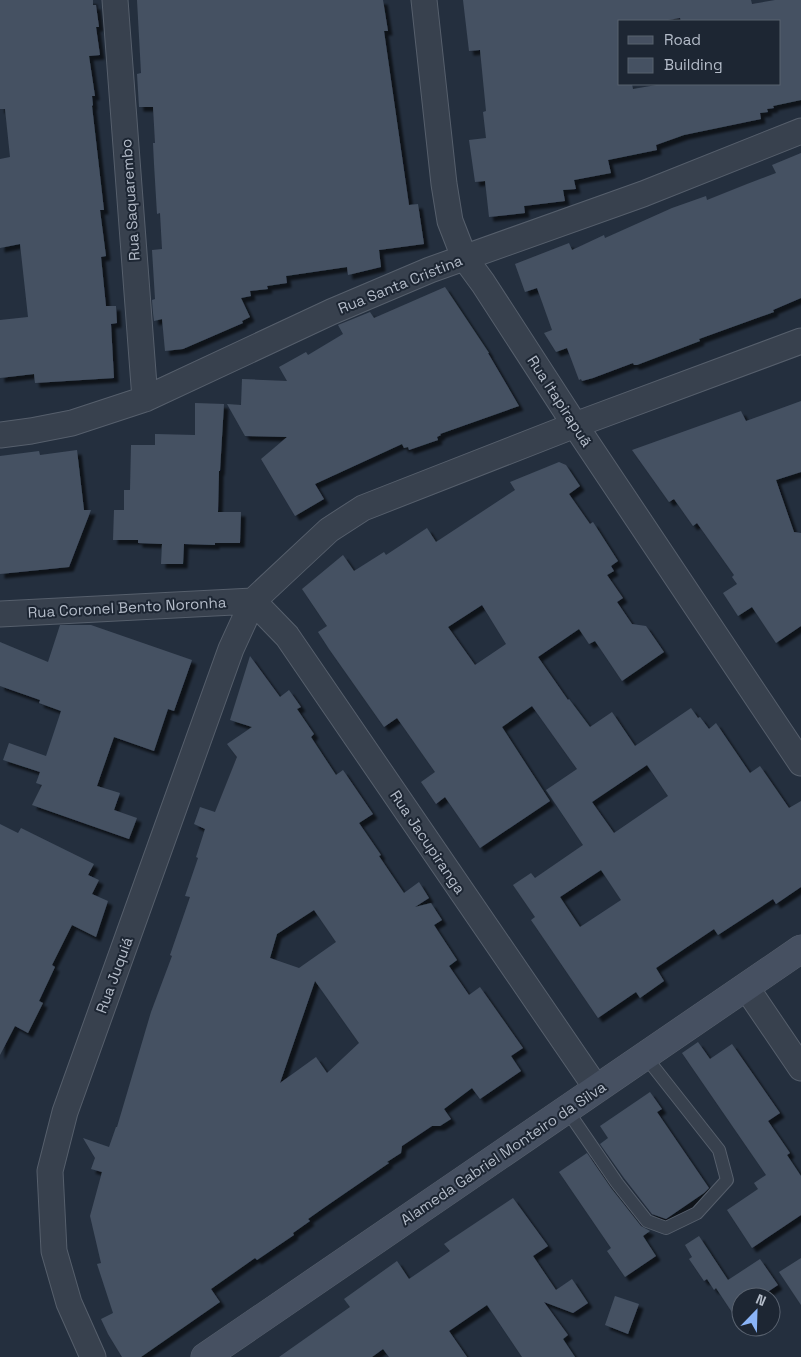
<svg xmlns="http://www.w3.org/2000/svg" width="801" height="1357" viewBox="0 0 801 1357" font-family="'Space Grotesk',sans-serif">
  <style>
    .building { fill: #455162; fill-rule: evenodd; filter: url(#shadow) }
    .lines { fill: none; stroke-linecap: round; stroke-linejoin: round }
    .lane-casing { stroke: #565f6c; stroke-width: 14 }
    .street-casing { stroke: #565f6c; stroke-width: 27 }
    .secondary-casing { stroke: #565f6c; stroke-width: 29 }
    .lane { stroke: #38414e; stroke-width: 12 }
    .street { stroke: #38414e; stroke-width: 25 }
    .secondary { stroke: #465061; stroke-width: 28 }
    .labels { text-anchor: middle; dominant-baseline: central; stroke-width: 4; stroke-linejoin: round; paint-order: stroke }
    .street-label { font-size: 15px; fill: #b4bcc9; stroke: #1d2633 }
  </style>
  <defs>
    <filter id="shadow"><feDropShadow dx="4.5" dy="4.5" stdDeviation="1" flood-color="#0009"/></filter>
  </defs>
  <rect width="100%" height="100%" fill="#242f3e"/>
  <path class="building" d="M0,0H93V5H96L99,27H96L100,55L89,56L95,96H92L93,105L92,106L104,210H100L106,256L101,257L106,306H116L117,323L111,324L114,378L35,383L34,374L0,378V320L28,317L20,244L0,248V159L10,157L5,109H0Z
    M137,0H383L388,31H384L409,205L418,204L424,244L379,250L381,267L348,275L347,267L286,276L287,283L267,286L268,289L250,291L251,296L241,298L250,317L242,321L243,323L183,349L165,351L162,319L154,321L153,313L152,300L155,299L152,250L162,249L160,213L157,214L154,164L153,143H155L153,107H139L137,74L141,73Z
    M463,0H751L752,4L775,0H801V100L773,106L774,108L767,109L768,112L760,113L761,119L684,135L656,145L657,150L608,160L611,173L574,180L576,189L563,190L565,201L524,206L525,213L489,217L485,181L475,182L469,140L486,138L483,112L486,111L480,50L469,51ZM680,18L681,21H780V84H662L633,89L632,84H620V21H662Z
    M801,153V298L773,310L774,312L699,339L700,341L637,365H634L633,363L593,378L582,381L581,379L579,380L567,348L556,352L544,333L552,330L537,288L525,292L515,264L569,243L572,250L604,235L605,238L672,208L706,196L707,200L747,184L776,173L772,165Z
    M445,287L489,353H488L519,406L440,434L441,435L437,437L438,440L409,450L408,447L404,448L402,444L315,484L324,499L295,516L261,459L287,437L245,436L227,404L241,405L242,379L287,381L279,367L306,352L308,355L343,334L338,325L370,312L374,318Z
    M801,401V472L776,480L794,532L801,533V626L776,643L752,607L738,616L723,593L737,584L732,577L734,575L697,523L693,526L674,499L669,502L632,450L741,411L746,421Z
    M195,403L224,404L220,471H219L218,512H241L240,543H215V545L184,544L183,564H161L162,544L138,543V540H113L114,510H124V490H130L131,445H155V434L195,435Z
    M77,450L84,510H91L69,567L0,574V456L39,451L40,455Z
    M559,462L566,465L580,486L569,494L590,524L593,522L618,561L611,566L614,571L607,575L623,598L617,602L632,624L646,626L664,652L622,681L595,641L589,644L579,629L538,657L568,700L569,699L590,727L612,712L635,746L691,708L698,718L700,717L709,729L716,723L750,773L760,766L789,808L801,801V887L776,904L773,899L718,935L714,929L656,968L664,981L640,998L636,992L598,1018L531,920L535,917L513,885L531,873L535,878L583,845L546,790L577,769L532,706L502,727L550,801L480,848L445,797L436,804L421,782L435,772L397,718L384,727L329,649L318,632L327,626L302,589L343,555L354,571L384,552L386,555L427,528L436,542L515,490L510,482ZM482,605L506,644L475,665L448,627ZM647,765L668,796L614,833L592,802ZM601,870L621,900L580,927L560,897Z
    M60,625H91L192,660L174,711L168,709L154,751L114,737L97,786L120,793L114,810L137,818L129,839L32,805L42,785L36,783L40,772L3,760L9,743L46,756L61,711L39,703L40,700L0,686V642L48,662Z
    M250,656L280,697L289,690L301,707L297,709L314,734L311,737L336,775L343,770L373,814L359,823L381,855L379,856L404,893L419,882L429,898L415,907L431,903L442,920L434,925L457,960L449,966L469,995L480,987L523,1048L511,1056L521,1071L480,1099L472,1088L444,1109L451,1119L440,1126H432L402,1146L401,1153L387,1162L389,1163L325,1207L308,1219L310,1221L293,1233L294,1235L257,1260L255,1258L211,1289L220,1302L141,1357H122L108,1334L101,1319L113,1313L97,1264L101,1263L90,1216L102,1172L91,1169L95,1158L83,1138L109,1147L116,1127H117L151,1012L172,956L170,955L190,897L185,896L198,858L196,857L205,829L194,824L200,807L215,812L237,757L227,744L252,727L230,720ZM314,910L336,942L299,968L270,958L277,934ZM315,981L359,1043L327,1073L316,1057L280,1083Z
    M0,824L18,833L21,828L94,864L88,875L99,880L92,894L108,901L96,937L72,925L52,965L55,967L39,1001L43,1003L28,1033L15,1026L0,1055Z
    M698,1042L710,1059L732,1044L780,1113L768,1121L790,1153L787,1155L801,1176V1215L752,1248L727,1210L758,1189L754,1183L766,1175L682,1053Z
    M650,1092L662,1109L657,1112L709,1188L704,1193L666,1219L652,1214L624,1178L600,1144L608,1138L600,1126Z
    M587,1153L611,1188L641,1226L650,1231L643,1236L656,1256L625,1277L607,1251L611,1248L559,1172Z
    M513,1198L548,1246L533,1256L556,1290L572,1279L588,1303L573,1313L544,1302L568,1335L563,1339L575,1357H522L487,1305L449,1331L467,1357H389L383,1349L372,1357H279L350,1307L344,1299L397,1261L409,1279L450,1251L444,1244Z
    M699,1236L728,1280L760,1259L778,1285L760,1297H741V1326L716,1288L714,1290L707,1279L704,1281L689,1259L692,1257L685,1245Z
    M801,1258V1305L779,1272Z
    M615,1296L639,1304L628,1334L605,1325Z"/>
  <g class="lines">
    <g class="lane-casing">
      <path id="lane" d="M567,1110L617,1183L647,1221L666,1228L697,1213L727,1180L719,1150L645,1056"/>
    </g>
    <g class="street-casing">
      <path id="street" d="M115,0L145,399
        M424,0L444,184L450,221L464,257L483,283L575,425L801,763
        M0,435L31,431L72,423L145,399L331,312L430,270L643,194L801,131
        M253,601L287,636L597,1089
        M0,614L253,601
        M746,987L801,1068
        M93,1357L69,1303L54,1251L50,1171L65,1112L231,649L253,601L329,530L363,508L575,425L801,341"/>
    </g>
    <g class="secondary-casing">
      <path id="secondary" d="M205,1357L801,949"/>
    </g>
    <use href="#lane" class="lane"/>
    <use href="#street" class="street"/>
    <use href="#secondary" class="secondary"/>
  </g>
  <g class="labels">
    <g class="street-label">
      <text transform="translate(130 200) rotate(-94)">Rua Saquarembo</text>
      <text transform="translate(400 284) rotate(-22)">Rua Santa Cristina</text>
      <text transform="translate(560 401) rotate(57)">Rua Itapirapuã</text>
      <text transform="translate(127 607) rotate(-3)">Rua Coronel Bento Noronha</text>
      <text transform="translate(428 842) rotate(56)">Rua Jacupiranga</text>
      <text transform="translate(114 975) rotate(-70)">Rua Juquiá</text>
      <text transform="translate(503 1153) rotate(-34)">Alameda Gabriel Monteiro da Silva</text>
    </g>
  </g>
  <rect x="618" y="20" width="162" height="65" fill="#1d2633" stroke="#59626f"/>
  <rect x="628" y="36" width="25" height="8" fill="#465061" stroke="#59626f"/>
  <text x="664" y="45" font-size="15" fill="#b4bcc9">Road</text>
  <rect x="628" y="58" width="25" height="15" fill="#455162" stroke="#59626f"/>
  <text x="664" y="70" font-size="15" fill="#b4bcc9">Building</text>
  <g transform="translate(756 1312) rotate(23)"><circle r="24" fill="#1d2633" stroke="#59626f"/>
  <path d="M0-4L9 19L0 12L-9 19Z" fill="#8ab4f8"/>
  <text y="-8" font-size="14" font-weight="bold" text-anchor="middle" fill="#b4bcc9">N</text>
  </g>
</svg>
